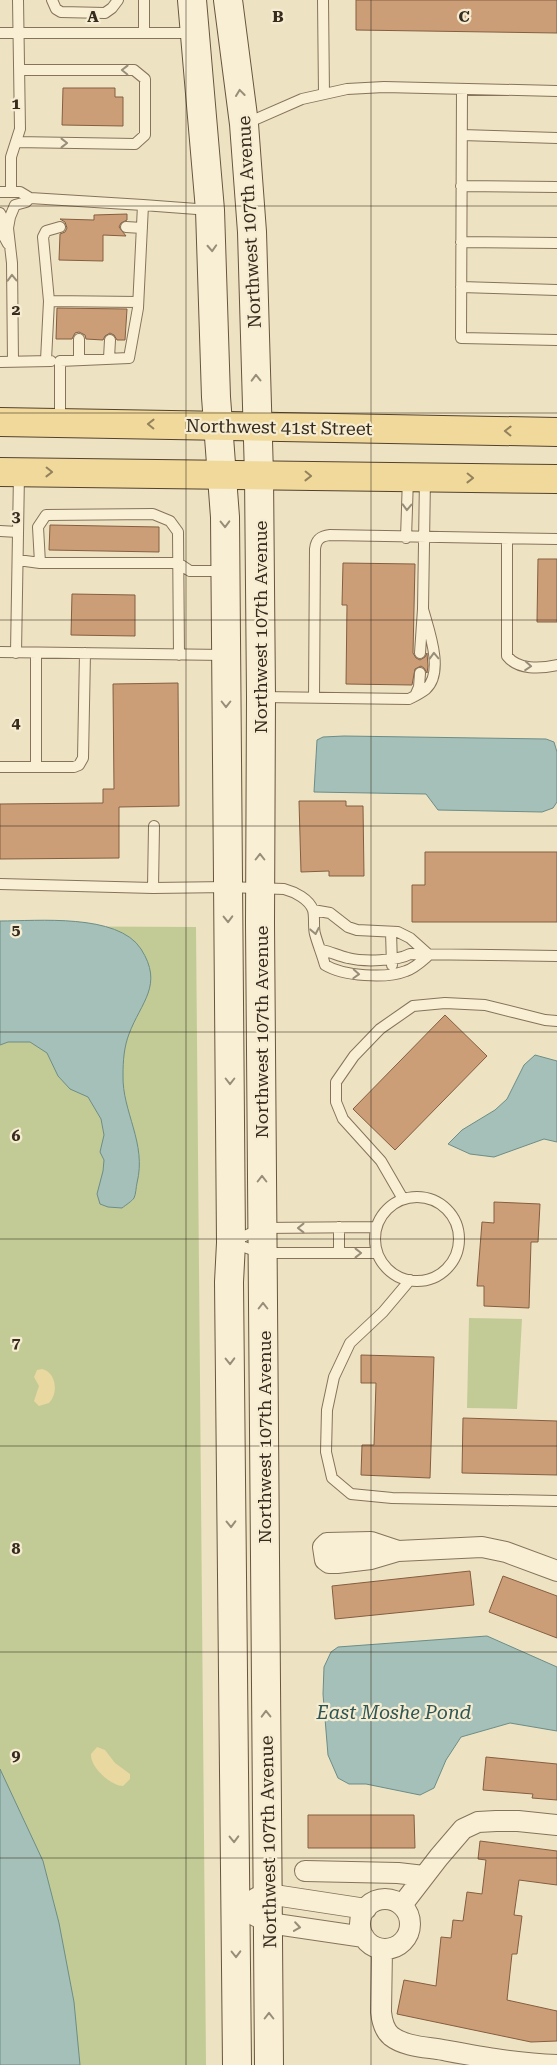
<svg xmlns="http://www.w3.org/2000/svg" width="557" height="2065" viewBox="0 0 557 2065" font-family="'Roboto Serif',serif">
  <style>
    .green { fill: #c2cb96 }
    .sand { fill: #e9d89f }
    .water { fill: #a4c0b9; stroke: #6c8d87 }
    .building { fill: #cb9e78; stroke: #855e40 }
    .lines { fill: none; stroke-linecap: round; stroke-linejoin: round }
    .service-casing { stroke: #86735a; stroke-width: 12 }
    .minor-casing { stroke: #86735a; stroke-width: 22 }
    .secondary-casing { stroke: #68553d; stroke-width: 30 }
    .primary-casing { stroke: #54412e; stroke-width: 30 }
    .service { stroke: #f8efd5; stroke-width: 10 }
    .minor { stroke: #f8efd5; stroke-width: 20 }
    .secondary { stroke: #f8efd5; stroke-width: 28 }
    .primary { stroke: #f0d99a; stroke-width: 28 }
    .oneway { stroke: #978d79 }
    .oneway2 { stroke: #93825c }
    .grid { fill: none; stroke: #362b1d; stroke-width: 1; stroke-opacity: 0.55 }
    .labels { text-anchor: middle; dominant-baseline: central; stroke-width: 4.5; stroke-linejoin: round; paint-order: stroke }
    .street-label { font-size: 18px; fill: #362b1d; stroke: #f5ecd1 }
    .water-label { font-size: 19px; font-style: italic; fill: #2d5655; stroke: #f5ecd1 }
    .grid-label { font-size: 16px; text-anchor: middle; font-weight: bold; fill: #362b1d; stroke: #f5ecd1; stroke-width: 4.5; stroke-linejoin: round; paint-order: stroke }
  </style>
  <rect width="100%" height="100%" fill="#ede2c2"/>
  <path class="green" d="M0,926L196,927L206,2065H0Z
    M469,1318L522,1319L517,1409L467,1408Z"/>
  <path class="sand" d="M42,1369C56,1372 59,1393 49,1403L39,1406L34,1401L39,1386L34,1377L37,1370Z
    M97,1747L105,1750L115,1763L130,1774V1779L123,1786C111,1786 90,1767 91,1754Z"/>
  <path class="water" d="M344,736L546,739L554,742L557,752V802L553,808L542,812L438,810L426,794L314,792L317,740L323,737Z
    M0,921C37,921 118,913 141,949C164,985 141,1002 129,1034C124,1047 123,1061 123,1075C122,1112 147,1143 137,1183C136,1187 136,1194 134,1198C132,1201 126,1205 122,1208L108,1207L100,1204L97,1194L103,1171L104,1160L100,1152L104,1135L101,1119L88,1097L70,1089L58,1076L47,1053L30,1042H8L0,1045Z
    M535,1055L557,1061V1142L544,1139L494,1157L470,1154L448,1144L462,1130L495,1110L507,1099L524,1065Z
    M487,1636L557,1667V1731L510,1723L461,1737L446,1760L434,1788L420,1795L366,1784H349L338,1778L328,1755L323,1694L324,1667L331,1652L338,1647Z
    M0,1769L43,1861L59,1923L74,2002L80,2065H0Z"/>
  <path class="building" d="M356,0H557V33L356,30Z
    M63,88H115V97H123V126L62,125Z
    M127,214V220L121,223L119,227L126,236L103,235V261L59,260L60,234L65,232L67,228L65,222L60,219L94,220V215Z
    M57,308L127,309L125,340H117L114,335L110,333L105,336L103,340L86,339L85,335L79,332L75,333L72,339H56Z
    M50,525L159,527V552L49,550Z
    M538,559H557V622H537Z
    M343,563L415,564L413,653L416,658L420,660L425,657L427,653L428,666L427,673L424,668L421,666L415,669L412,685L346,684L347,605H342Z
    M72,594L135,595V636L71,635Z
    M178,683L179,806L119,807V858L0,859V804L103,803V789H114L113,684Z
    M299,801H346V806H363L364,876H329V871L301,872Z
    M425,852H557V922H412V885H425Z
    M445,1015L487,1056L395,1150L353,1109Z
    M494,1202L540,1204L538,1242H531L529,1308L484,1306V1286H477L482,1222L494,1223Z
    M361,1355L434,1357L430,1478L361,1475L362,1445H374L376,1383H361Z
    M463,1418L557,1421V1475L462,1473Z
    M470,1571L474,1605L335,1619L332,1586Z
    M503,1576L557,1596V1638L489,1612Z
    M486,1757L557,1764V1800L532,1798L533,1794L483,1790Z
    M308,1815H414L415,1848H308Z
    M480,1841L557,1851V1885L519,1880L514,1915L522,1916L517,1954H512L507,2000L557,2011V2041L531,2042L397,2014L404,1980L436,1986L441,1937L451,1938L453,1920L463,1921L467,1892L482,1894L486,1860L478,1859Z"/>
  <g class="lines">
    <g class="service-casing">
      <path id="service" d="M52,0L56,9L61,12L105,13L112,8L118,0
        M323,0L324,94
        M0,33H193
        M144,33V0
        M462,89L461,338L557,340
        M247,123L302,99L347,89L384,87L557,91
        M462,135L557,138
        M16,142L135,144L145,135V79L134,70H20
        M461,186L557,187
        M0,192H20L30,198L143,205
        M11,192V157L20,129L18,0
        M0,213L8,228L12,263L13,362
        M126,227L142,228
        M8,228L10,217L15,205L26,202L30,198
        M0,229L8,244
        M461,242L557,243
        M461,287L557,290
        M49,301L43,237L46,231L60,227
        M109,358L110,340
        M79,359V339
        M46,360L49,301L138,302
        M0,362L51,361
        M60,422V361L129,358L138,308L143,205L210,210
        M0,531L18,532
        M406,538L408,478
        M507,539V656C518,670 540,669 557,665
        M18,560L40,563H178L190,571H225
        M40,563L38,527L46,515L153,514L170,521L178,532L179,655
        M0,652L224,655
        M16,653L19,474
        M420,653L423,609L425,478
        M415,696L419,687L420,673
        M262,697L409,699C415,696 421,693 426,689C445,672 428,628 423,609
        M314,697L315,549C316,539 321,536 330,535L557,539
        M0,767H74L79,765L83,758L85,653
        M36,767V653
        M0,884L153,888L227,887L284,889C295,892 309,899 313,910C315,917 313,927 315,934C318,945 322,954 325,965C343,976 386,979 406,971C415,968 422,961 429,955
        M153,888L154,826
        M313,910L330,913L348,927L357,930L398,932L410,938L429,955
        M391,932L392,965
        M322,950C331,952 339,956 348,958C364,962 397,961 410,954L557,956
        M375 1239a42 42 0 1 1 84 0a42 42 0 1 1-84 0Z
        M403,1199L381,1161L343,1119L336,1102V1082L354,1056L380,1029L413,1006L445,1003L485,1005L545,1020L557,1021
        M339,1227V1253
        M234,1241L262,1228L376,1227
        M232,1243L262,1253H377
        M410,1280L383,1312L350,1343L334,1377L327,1410L326,1452L332,1478L351,1494L392,1498L557,1501"/>
    </g>
    <g class="minor-casing">
      <path id="minor" d="M398,1551L371,1542L327,1543L323,1547L325,1560L329,1563H337L371,1559L398,1551L482,1547L506,1552L557,1571
        M305,1871L398,1873L424,1876
        M256,1898L268,1894L366,1909
        M360 1924a25 25 0 1 1 50 0a25 25 0 1 1-50 0Z
        M235,1905L269,1923L364,1937
        M402,1905L439,1857L463,1829L478,1822L496,1821H518L557,1825
        M382,1949L381,2012C382,2021 384,2030 391,2036C405,2047 427,2047 443,2050C481,2057 518,2064 557,2065"/>
    </g>
    <g class="secondary-casing">
      <path id="secondary" d="M192,0L210,210L216,397L225,517L231,1243L229,1282L237,2065
        M228,0L244,124L252,232L259,475L261,697L260,923L269,2065"/>
    </g>
    <g class="primary-casing">
      <path id="primary" d="M0,422L557,432
        M0,472L557,479"/>
    </g>
    <use href="#service" class="service"/>
    <use href="#minor" class="minor"/>
    <use href="#secondary" class="secondary"/>
    <use href="#primary" class="primary"/>
  </g>
  <defs><path id="oneway-chevron" d="M-2-3.5L2.5 0L-2 3.5" fill="none" stroke-width="1.6" stroke-linecap="round" stroke-linejoin="round" transform="scale(1.25)"/></defs>
  <g class="oneway">
    <use href="#oneway-chevron" transform="translate(125 70) rotate(-179)"/>
    <use href="#oneway-chevron" transform="translate(240 93) rotate(-97)"/>
    <use href="#oneway-chevron" transform="translate(64 143)"/>
    <use href="#oneway-chevron" transform="translate(212 248) rotate(87)"/>
    <use href="#oneway-chevron" transform="translate(12 278) rotate(-91)"/>
    <use href="#oneway-chevron" transform="translate(256 378) rotate(-91)"/>
    <use href="#oneway-chevron" transform="translate(407 507) rotate(92)"/>
    <use href="#oneway-chevron" transform="translate(225 524) rotate(89)"/>
    <use href="#oneway-chevron" transform="translate(434 656) rotate(-92)"/>
    <use href="#oneway-chevron" transform="translate(528 666) rotate(4)"/>
    <use href="#oneway-chevron" transform="translate(226 704) rotate(90)"/>
    <use href="#oneway-chevron" transform="translate(260 857) rotate(-90)"/>
    <use href="#oneway-chevron" transform="translate(228 919) rotate(89)"/>
    <use href="#oneway-chevron" transform="translate(315 931) rotate(79)"/>
    <use href="#oneway-chevron" transform="translate(356 974) rotate(3)"/>
    <use href="#oneway-chevron" transform="translate(230 1081) rotate(90)"/>
    <use href="#oneway-chevron" transform="translate(262 1179) rotate(-90)"/>
    <use href="#oneway-chevron" transform="translate(301 1228) rotate(180)"/>
    <use href="#oneway-chevron" transform="translate(358 1253)"/>
    <use href="#oneway-chevron" transform="translate(263 1306) rotate(-90)"/>
    <use href="#oneway-chevron" transform="translate(230 1361) rotate(89)"/>
    <use href="#oneway-chevron" transform="translate(231 1524) rotate(89)"/>
    <use href="#oneway-chevron" transform="translate(266 1714) rotate(-91)"/>
    <use href="#oneway-chevron" transform="translate(234 1839) rotate(89)"/>
    <use href="#oneway-chevron" transform="translate(297 1927) rotate(8)"/>
    <use href="#oneway-chevron" transform="translate(236 1954) rotate(89)"/>
    <use href="#oneway-chevron" transform="translate(269 2016) rotate(-90)"/>
  </g>
  <g class="oneway2">
    <use href="#oneway-chevron" transform="translate(151 424) rotate(-179)"/>
    <use href="#oneway-chevron" transform="translate(508 431) rotate(-179)"/>
    <use href="#oneway-chevron" transform="translate(49 472) rotate(1)"/>
    <use href="#oneway-chevron" transform="translate(308 476) rotate(1)"/>
    <use href="#oneway-chevron" transform="translate(470 478) rotate(1)"/>
  </g>
  <path class="grid" d="M186,0V2065M371,0V2065M0,206H557M0,413H557M0,620H557M0,826H557M0,1032H557M0,1239H557M0,1446H557M0,1652H557M0,1858H557"/>
  <g class="labels">
    <g class="street-label">
      <text transform="translate(249 222) rotate(-93)">Northwest 107th Avenue</text>
      <text transform="translate(279 427) rotate(1)">Northwest 41st Street</text>
      <text transform="translate(260 627) rotate(-90)">Northwest 107th Avenue</text>
      <text transform="translate(261 1032) rotate(-90)">Northwest 107th Avenue</text>
      <text transform="translate(264 1437) rotate(-90)">Northwest 107th Avenue</text>
      <text transform="translate(268 1842) rotate(-91)">Northwest 107th Avenue</text>
    </g>
    <g class="water-label">
      <text x="394" y="1712">East Moshe Pond</text>
    </g>
  </g>
  <g class="grid-label">
    <text x="93" y="22">A</text>
    <text x="278" y="22">B</text>
    <text x="464" y="22">C</text>
    <text x="16" y="109">1</text>
    <text x="16" y="315">2</text>
    <text x="16" y="522">3</text>
    <text x="16" y="728">4</text>
    <text x="16" y="935">5</text>
    <text x="16" y="1141">6</text>
    <text x="16" y="1348">7</text>
    <text x="16" y="1554">8</text>
    <text x="16" y="1761">9</text>
  </g>
</svg>
